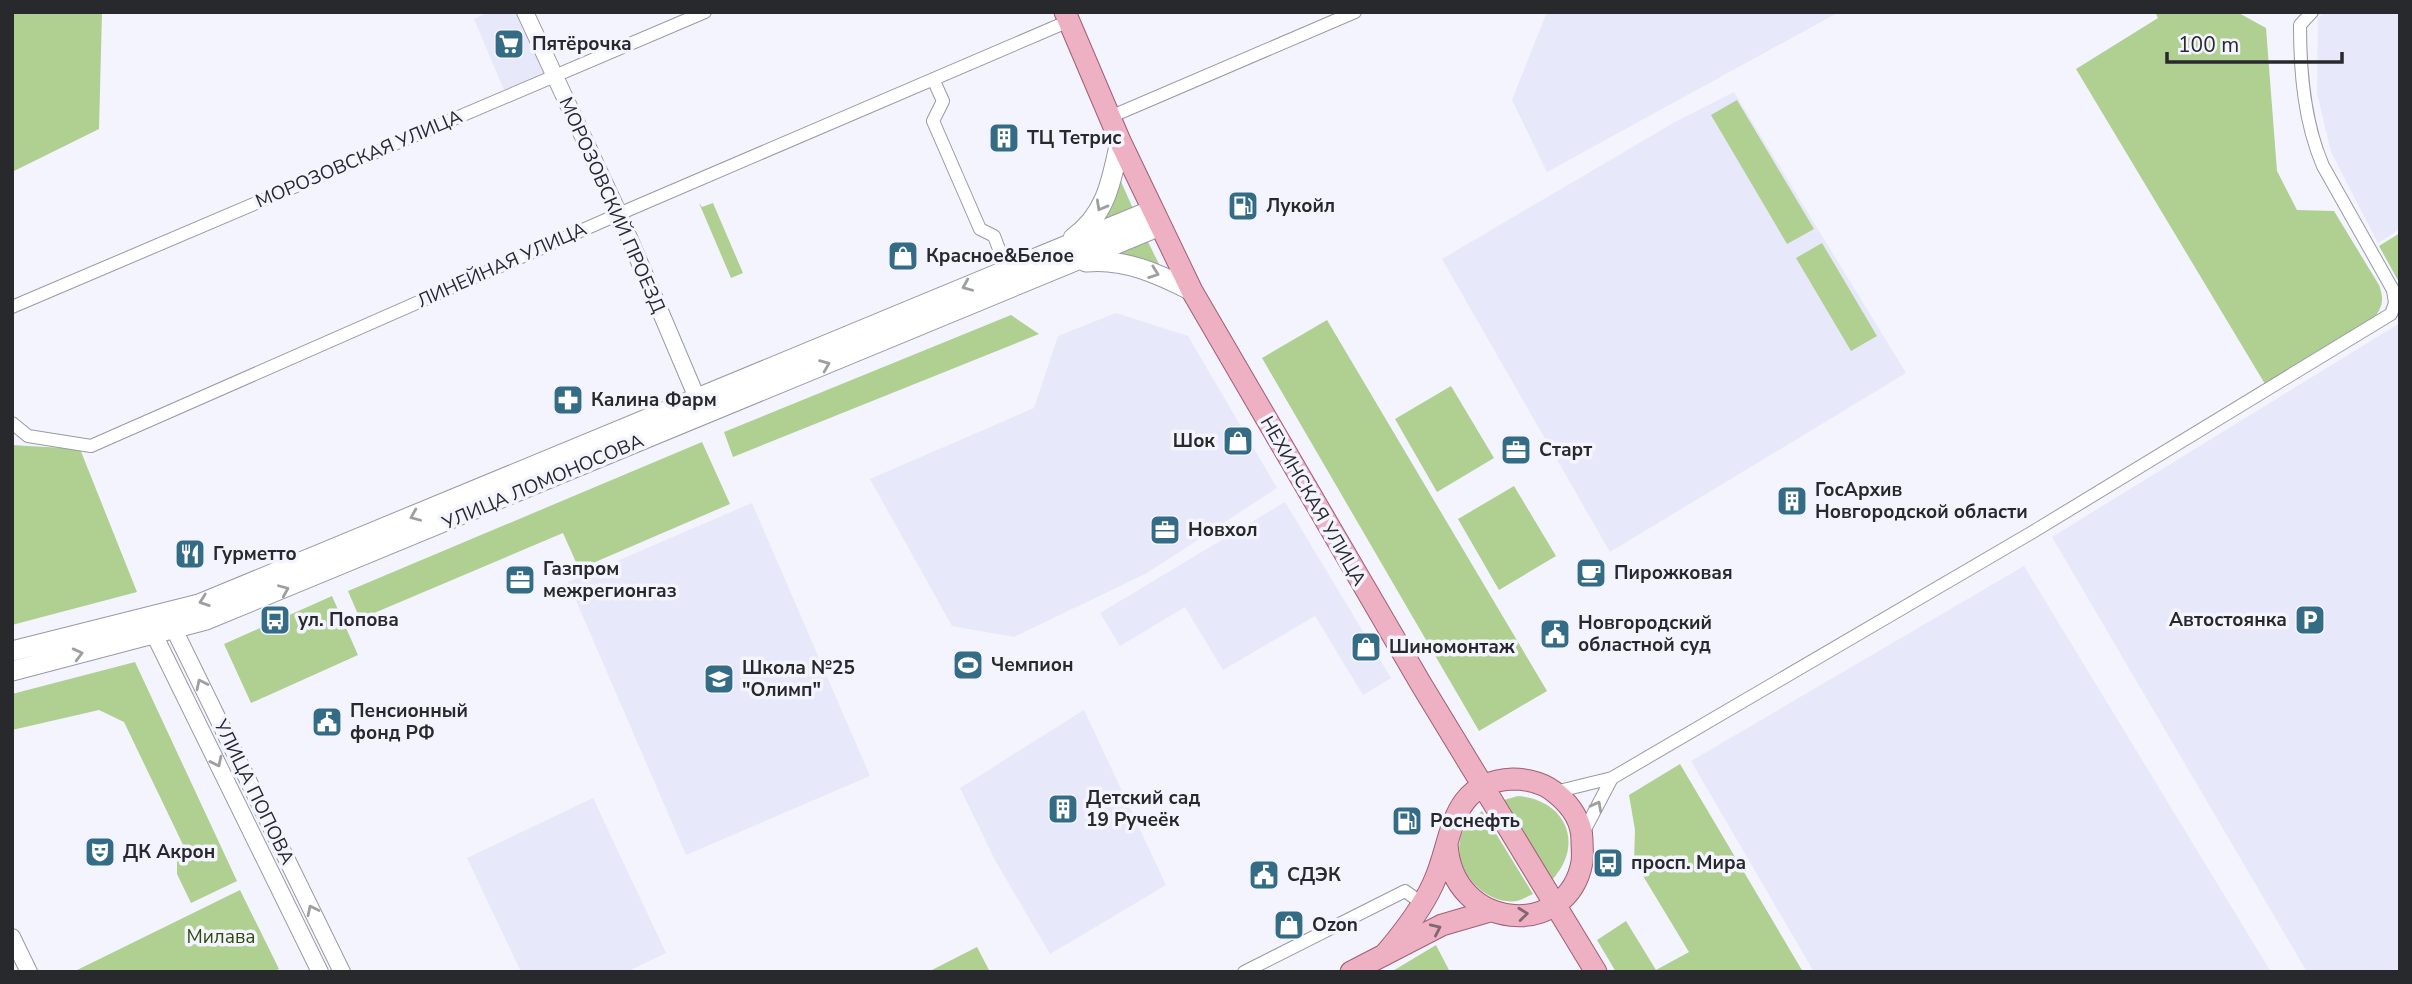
<svg xmlns="http://www.w3.org/2000/svg" width="2412" height="984" viewBox="0 0 2412 984" font-family="'Nunito Sans',sans-serif">
  <style>
    .built { fill: #e7e8f9 }
    .green { fill: #afd091 }
    .lines { fill: none; stroke-linecap: round; stroke-linejoin: round }
    .minor-casing { stroke: #999aa2; stroke-width: 14 }
    .tertiary-casing { stroke: #999aa2; stroke-width: 18 }
    .secondary-casing { stroke: #999aa2; stroke-width: 21 }
    .primary-casing { stroke: #a15e74; stroke-width: 23 }
    .minor { stroke: #fff; stroke-width: 12 }
    .tertiary { stroke: #fff; stroke-width: 16 }
    .secondary { stroke: #fff; stroke-width: 19 }
    .primary { stroke: #eeb0c3; stroke-width: 21 }
    .oneway { stroke: #9e9fa0 }
    .oneway2 { stroke: #816670 }
    .labels { text-anchor: middle; dominant-baseline: central; stroke-width: 7; stroke-linejoin: round; paint-order: stroke }
    .poi-label { font-size: 19px; font-weight: bold; fill: #28292c; stroke: #f3f4fe; text-anchor: start }
    .street-label { font-size: 19px; fill: #28292c; stroke: #f3f4fe }
    .park-label { font-size: 19px; fill: #2e4908; stroke: #f3f4fe }
  </style>
  <rect width="100%" height="100%" fill="#f3f4fe"/>
  <path class="built" d="M489,12H519L545,73L504,90L474,19Z
    M1547,12H1839L1547,172L1512,100Z
    M2324,12H2400V229L2378,243L2331,152L2317,93L2318,18Z
    M1734,92L1906,373L1610,552L1442,259L1675,122Z
    M1116,313L1188,336L1277,488L1147,573L1014,637L952,626L870,479L1034,408L1058,336Z
    M2400,323V972H2307L2052,537Z
    M1285,502L1391,678L1363,695L1315,616L1223,670L1185,607L1120,646L1100,613Z
    M752,503L870,776L686,855L568,582Z
    M2024,566L2271,972H1814L1691,761Z
    M1084,710L1166,885L1050,954L995,860L960,788Z
    M593,798L666,953L626,972H521L467,858Z"/>
  <path class="green" d="M12,12H102L99,129L12,172Z
    M2155,12H2237L2266,28L2277,171L2297,210L2334,211L2379,285C2384,299 2383,305 2375,317L2265,384L2076,69L2158,18Z
    M1737,100L1814,229L1787,244L1711,115Z
    M1119,177L1134,211L1094,228Z
    M699,203L702,207L713,203L743,273L731,278Z
    M2400,233V284L2379,246Z
    M1147,240L1162,270L1109,256Z
    M1822,243L1877,336L1851,351L1796,258Z
    M1011,315L1039,334L733,457L724,432Z
    M1327,320L1547,691L1479,731L1262,358Z
    M1451,386L1494,458L1437,492L1395,419Z
    M702,442L730,504L579,569L563,533L360,619L348,591Z
    M12,445L80,449L137,592L12,625Z
    M1514,486L1556,556L1499,590L1458,519Z
    M332,596L358,655L251,703L224,644Z
    M135,662L237,881L191,903L177,874V856L186,851L124,722L99,710L12,730V694Z
    M1680,764L1803,972H1616L1597,940L1626,921L1656,970L1689,952L1634,861L1635,830L1629,795Z
    M1518,796C1566,800 1585,844 1552,880L1504,800Z
    M1482,811L1533,894C1528,896 1522,900 1517,901C1484,906 1451,868 1461,836C1465,825 1473,819 1482,811Z
    M240,890L279,969L272,972H73Z
    M1436,945L1450,972H1391Z
    M977,947L990,972H928Z"/>
  <g class="lines">
    <g class="minor-casing">
      <path id="minor" d="M933,79L943,101L933,121L980,229L994,236L1007,270
        M1110,117L1355,12
        M12,307L705,12
        M12,423L28,436L91,446L635,207L1069,21
        M1555,792L1612,778L2031,533L2391,314L2395,303L2393,290L2323,166C2304,122 2300,72 2300,25L2312,12
        M1582,835L1612,778
        M1244,972L1405,891L1423,904"/>
    </g>
    <g class="tertiary-casing">
      <path id="tertiary" d="M525,12L619,214L697,398
        M170,621L342,972
        M150,626L320,972
        M12,937L29,972"/>
    </g>
    <g class="secondary-casing">
      <path id="secondary" d="M1073,238C1107,214 1112,178 1120,141
        M1086,262C1124,258 1159,274 1192,291
        M12,651L199,604L1152,210
        M12,671L206,620L1160,226"/>
    </g>
    <g class="primary-casing">
      <path id="primary" d="M1065,12L1120,141L1192,291L1421,684L1596,972
        M1385,954C1404,932 1421,910 1433,884C1454,840 1447,782 1513,779C1529,779 1546,784 1558,795C1571,806 1582,822 1582,840C1582,847 1583,855 1582,862C1568,940 1452,932 1447,844
        M1351,972L1442,925L1490,911"/>
    </g>
    <use href="#minor" class="minor"/>
    <use href="#tertiary" class="tertiary"/>
    <use href="#secondary" class="secondary"/>
    <use href="#primary" class="primary"/>
  </g>
  <defs><path id="oneway-chevron" d="M-2-3.5L2.5 0L-2 3.5" fill="none" stroke-width="1.6" stroke-linecap="round" stroke-linejoin="round" transform="scale(1.75)"/></defs>
  <g class="oneway">
    <use href="#oneway-chevron" transform="translate(1101 206) rotate(119)"/>
    <use href="#oneway-chevron" transform="translate(1154 273) rotate(20)"/>
    <use href="#oneway-chevron" transform="translate(967 286) rotate(157)"/>
    <use href="#oneway-chevron" transform="translate(825 365) rotate(-22)"/>
    <use href="#oneway-chevron" transform="translate(415 516) rotate(157)"/>
    <use href="#oneway-chevron" transform="translate(284 590) rotate(-23)"/>
    <use href="#oneway-chevron" transform="translate(204 601) rotate(161)"/>
    <use href="#oneway-chevron" transform="translate(78 654) rotate(-14)"/>
    <use href="#oneway-chevron" transform="translate(201 684) rotate(-116)"/>
    <use href="#oneway-chevron" transform="translate(217 762) rotate(64)"/>
    <use href="#oneway-chevron" transform="translate(1597 806) rotate(-62)"/>
    <use href="#oneway-chevron" transform="translate(312 910) rotate(-116)"/>
  </g>
  <g class="oneway2">
    <use href="#oneway-chevron" transform="translate(1523 914) rotate(-6)"/>
    <use href="#oneway-chevron" transform="translate(1436 929) rotate(-25)"/>
  </g>
  <defs>
    <g id="supermarket-square" transform="scale(1.575)"><rect x="-9" y="-9" width="18" height="18" rx="4" fill="#346c86" stroke="#f3f4fe"/><path d="M-6-5.5h2.5l.6 2H6L4.5 2H-2.5L-4.4-4H-6ZM-1.5 3.2a1.3 1.3 0 1 0 .1 0ZM3 3.2a1.3 1.3 0 1 0 .1 0Z" fill="#fff"/></g>
    <g id="building-square" transform="scale(1.575)"><rect x="-9" y="-9" width="18" height="18" rx="4" fill="#346c86" stroke="#f3f4fe"/><path d="M-4-6H4V6H1V3H-1V6H-4ZM-2.5-4.3h1.7v1.8h-1.7ZM.8-4.3h1.7v1.8H.8ZM-2.5-1h1.7V.8h-1.7ZM.8-1h1.7V.8H.8Z" fill="#fff"/></g>
    <g id="fuel-square" transform="scale(1.575)"><rect x="-9" y="-9" width="18" height="18" rx="4" fill="#346c86" stroke="#f3f4fe"/><path d="M-5.5-6h7V0h2V4h1.3V-2.5L3-4.5l.8-.8L6-3V5H2.5V1h-1V6h-7ZM-4.2-4.7v3.2H.2V-4.7Z" fill="#fff"/></g>
    <g id="shop-square" transform="scale(1.575)"><rect x="-9" y="-9" width="18" height="18" rx="4" fill="#346c86" stroke="#f3f4fe"/><path d="M-5-2.5h2.3a2.7 3.5 0 0 1 5.4 0H5L5.5 6h-11ZM-1.5-2.5h3a1.5 2.3 0 0 0-3 0Z" fill="#fff"/></g>
    <g id="pharmacy-square" transform="scale(1.575)"><rect x="-9" y="-9" width="18" height="18" rx="4" fill="#346c86" stroke="#f3f4fe"/><path d="M-2-6h4v4h4v4h-4v4h-4v-4h-4v-4h4Z" fill="#fff"/></g>
    <g id="office-square" transform="scale(1.575)"><rect x="-9" y="-9" width="18" height="18" rx="4" fill="#346c86" stroke="#f3f4fe"/><path d="M-6-3h4V-5.5h4V-3h4V5H-6ZM-1-4.5V-3h2v-1.5ZM-6 0V1H6V0Z" fill="#fff"/></g>
    <g id="restaurant-square" transform="scale(1.575)"><rect x="-9" y="-9" width="18" height="18" rx="4" fill="#346c86" stroke="#f3f4fe"/><path d="M-5-6h1v4h1v-4h1v4h1v-4h1v5L-1.5 .5V6h-2V.5L-5-1ZM5-6V6H3V1.5H1.5Q1.5-4 5-6Z" fill="#fff"/></g>
    <g id="cafe-square" transform="scale(1.575)"><rect x="-9" y="-9" width="18" height="18" rx="4" fill="#346c86" stroke="#f3f4fe"/><path d="M-5.5-4.5H6V0H3Q3 3.5 0 3.5H-2.5Q-5.5 3.5-5.5 0ZM3-3.2v2h1.7v-2ZM-6 4.5H4V6H-6Z" fill="#fff"/></g>
    <g id="bus-square" transform="scale(1.575)"><rect x="-9" y="-9" width="18" height="18" rx="4" fill="#346c86" stroke="#f3f4fe"/><path d="M-5-6H5V4H4V6H2V4H-2V6H-4V4H-5ZM-3.5-4V0h7V-4ZM-3.5 1.2v1.5H-2V1.2ZM2 1.2v1.5H3.5V1.2Z" fill="#fff"/></g>
    <g id="parking-square" transform="scale(1.575)"><rect x="-9" y="-9" width="18" height="18" rx="4" fill="#346c86" stroke="#f3f4fe"/><path d="M-3.5-5.5H1a3.5 3.5 0 0 1 0 7H-1V5.5H-3.5ZM-1-3.4V-.6H.8a1.4 1.4 0 0 0 0-2.8Z" fill="#fff"/></g>
    <g id="civic-square" transform="scale(1.575)"><rect x="-9" y="-9" width="18" height="18" rx="4" fill="#346c86" stroke="#f3f4fe"/><path d="M-.6-6.5H3V-4.5H.6V-3L4-1V1h2V6H-6V1h2V-1L-.6-3ZM-1.2 2.5V6h2.4V2.5Z" fill="#fff"/></g>
    <g id="stadium-square" transform="scale(1.575)"><rect x="-9" y="-9" width="18" height="18" rx="4" fill="#346c86" stroke="#f3f4fe"/><path d="M0-5a6.5 5 0 1 0 0 10a6.5 5 0 1 0 0-10ZM-3.5-1.8h7v3.6h-7Z" fill="#fff"/></g>
    <g id="school-square" transform="scale(1.575)"><rect x="-9" y="-9" width="18" height="18" rx="4" fill="#346c86" stroke="#f3f4fe"/><path d="M0-5L7-2L0 1L-7-2ZM-4 1L0 2.5L4 1V4Q0 6-4 4Z" fill="#fff"/></g>
    <g id="theatre-square" transform="scale(1.575)"><rect x="-9" y="-9" width="18" height="18" rx="4" fill="#346c86" stroke="#f3f4fe"/><path d="M-5-5.5Q0-4 5-5.5V0Q5 5 0 6Q-5 5-5 0ZM-3.3-2.5H-1v1.5H-3.3ZM1-2.5H3.3v1.5H1ZM-2.8 1Q0 5.5 2.8 1Z" fill="#fff"/></g>
  </defs>
  <g fill-rule="evenodd">
    <use href="#supermarket-square" x="509" y="44"/>
    <use href="#building-square" x="1004" y="138"/>
    <use href="#fuel-square" x="1243" y="206"/>
    <use href="#shop-square" x="903" y="256"/>
    <use href="#pharmacy-square" x="568" y="400"/>
    <use href="#shop-square" x="1238" y="441"/>
    <use href="#office-square" x="1516" y="450"/>
    <use href="#building-square" x="1792" y="501"/>
    <use href="#office-square" x="1165" y="530"/>
    <use href="#restaurant-square" x="190" y="554"/>
    <use href="#cafe-square" x="1591" y="573"/>
    <use href="#office-square" x="520" y="580"/>
    <use href="#bus-square" x="275" y="620"/>
    <use href="#parking-square" x="2310" y="620"/>
    <use href="#civic-square" x="1555" y="634"/>
    <use href="#shop-square" x="1366" y="647"/>
    <use href="#stadium-square" x="968" y="665"/>
    <use href="#school-square" x="719" y="679"/>
    <use href="#civic-square" x="327" y="722"/>
    <use href="#building-square" x="1063" y="809"/>
    <use href="#fuel-square" x="1407" y="821"/>
    <use href="#theatre-square" x="100" y="852"/>
    <use href="#bus-square" x="1608" y="863"/>
    <use href="#civic-square" x="1264" y="875"/>
    <use href="#shop-square" x="1289" y="925"/>
  </g>
  <g class="labels">
    <g class="poi-label">
      <text x="532" y="44">Пятёрочка</text>
      <text x="1027" y="138">ТЦ Тетрис</text>
      <text x="1266" y="206">Лукойл</text>
      <text x="926" y="256">Красное&amp;Белое</text>
      <text x="591" y="400">Калина Фарм</text>
      <text x="1215" y="441" text-anchor="end">Шок</text>
      <text x="1539" y="450">Старт</text>
      <text x="1815" y="490">ГосАрхив<tspan x="1815" dy="22">Новгородской области</tspan></text>
      <text x="1188" y="530">Новхол</text>
      <text x="213" y="554">Гурметто</text>
      <text x="543" y="569">Газпром<tspan x="543" dy="22">межрегионгаз</tspan></text>
      <text x="1614" y="573">Пирожковая</text>
      <text x="298" y="620">ул. Попова</text>
      <text x="2287" y="620" text-anchor="end">Автостоянка</text>
      <text x="1578" y="623">Новгородский<tspan x="1578" dy="22">областной суд</tspan></text>
      <text x="1389" y="647">Шиномонтаж</text>
      <text x="991" y="665">Чемпион</text>
      <text x="742" y="668">Школа №25<tspan x="742" dy="22">"Олимп"</tspan></text>
      <text x="350" y="711">Пенсионный<tspan x="350" dy="22">фонд РФ</tspan></text>
      <text x="1086" y="798">Детский сад<tspan x="1086" dy="22">19 Ручеёк</tspan></text>
      <text x="1430" y="821">Роснефть</text>
      <text x="123" y="852">ДК Акрон</text>
      <text x="1631" y="863">просп. Мира</text>
      <text x="1287" y="875">СДЭК</text>
      <text x="1312" y="925">Ozon</text>
    </g>
    <g class="street-label">
      <text transform="translate(359 159) rotate(-23)">МОРОЗОВСКАЯ УЛИЦА</text>
      <text transform="translate(612 205) rotate(66)">МОРОЗОВСКИЙ ПРОЕЗД</text>
      <text transform="translate(502 265) rotate(-24)">ЛИНЕЙНАЯ УЛИЦА</text>
      <text transform="translate(543 482) rotate(-23)">УЛИЦА ЛОМОНОСОВА</text>
      <text transform="translate(1313 501) rotate(60)">НЕХИНСКАЯ УЛИЦА</text>
      <text transform="translate(254 792) rotate(64)">УЛИЦА ПОПОВА</text>
    </g>
    <g class="park-label">
      <text x="221" y="937">Милава</text>
    </g>
  </g>
  <rect width="2412" height="984" fill="none" stroke="#28292c" stroke-width="28"/>
  <path d="M2167 52v10h175v-10" fill="none" stroke="#28292c" stroke-width="3.5"/>
  <text x="2178" y="52" font-size="21" fill="#28292c" stroke="#f3f4fe" stroke-width="5" paint-order="stroke">100 m</text>
</svg>
